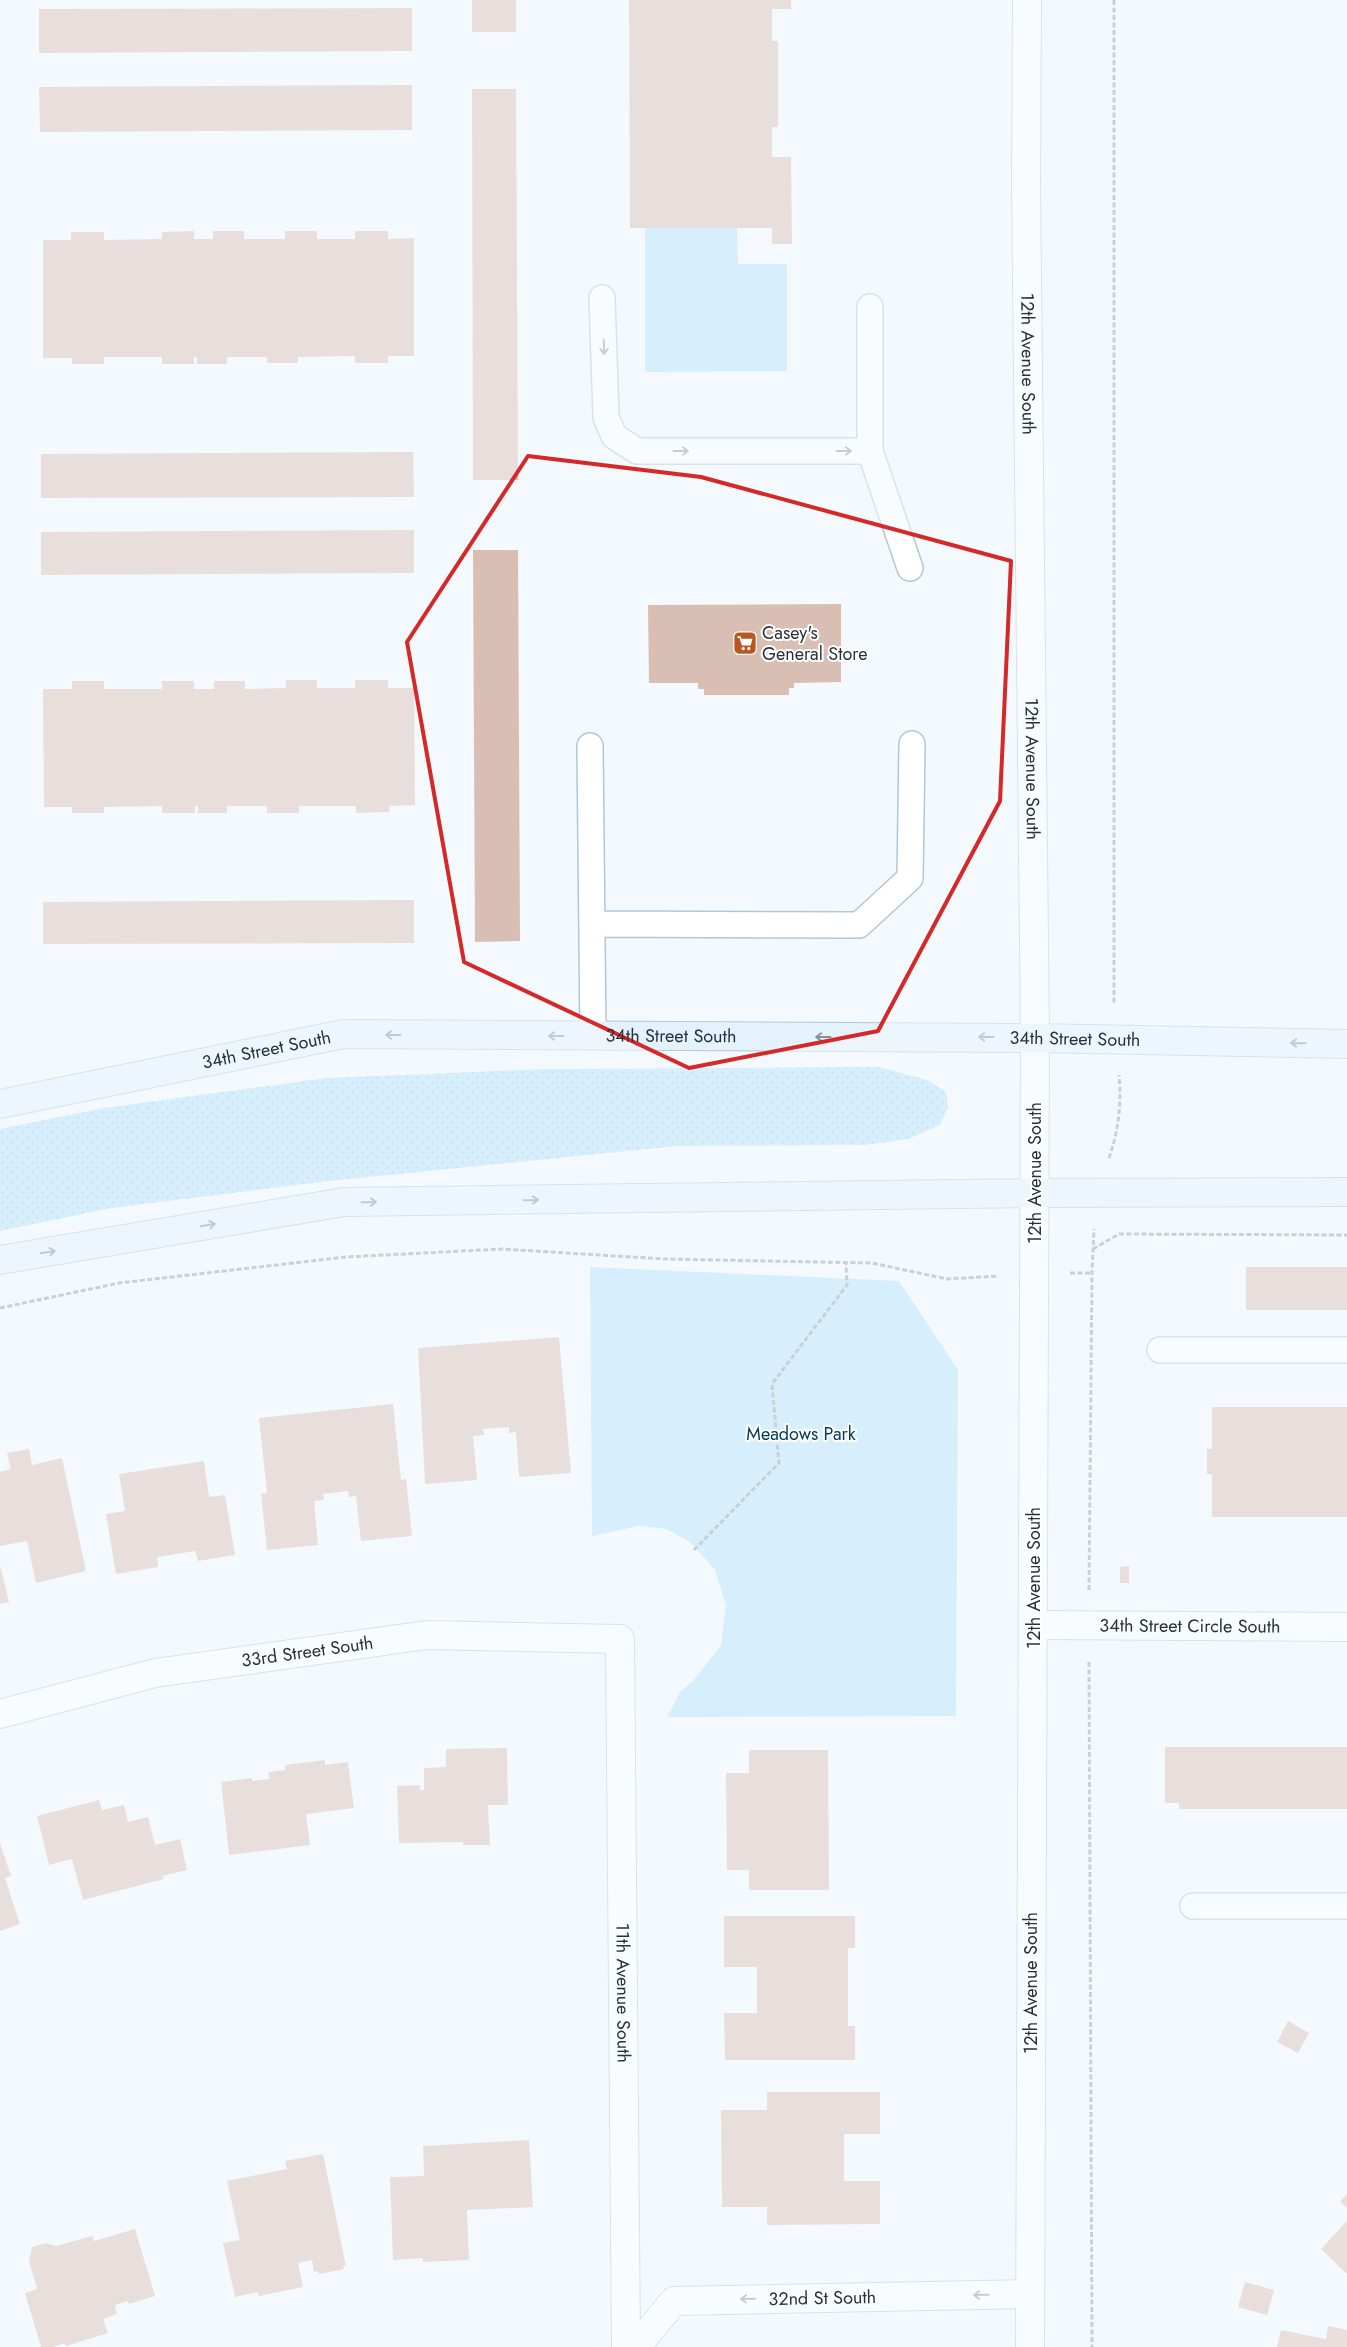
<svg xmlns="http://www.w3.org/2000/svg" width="1347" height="2347" viewBox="0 0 1347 2347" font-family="Jost,sans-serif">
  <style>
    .grass { fill: url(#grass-dots) }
    .park { fill: #b3dffd }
    .building { fill: #d9bfb3 }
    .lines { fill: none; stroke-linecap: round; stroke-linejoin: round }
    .service-casing { stroke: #b0c8d8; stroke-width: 28 }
    .minor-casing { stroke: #b0c8d8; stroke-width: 30 }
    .tertiary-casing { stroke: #b0c8d8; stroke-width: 30 }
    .secondary-casing { stroke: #b0c8d8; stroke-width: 30 }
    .path { stroke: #989fa4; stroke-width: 3; stroke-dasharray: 5 2.5; stroke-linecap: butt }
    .service { stroke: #fff; stroke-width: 25 }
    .minor { stroke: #fff; stroke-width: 28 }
    .tertiary { stroke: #fff; stroke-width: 28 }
    .secondary { stroke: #e4f2fb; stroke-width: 28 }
    .oneway { stroke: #94989c }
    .oneway2 { stroke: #86929a }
    .marked { fill: none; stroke: #d62828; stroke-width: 4; stroke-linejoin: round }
    .labels { text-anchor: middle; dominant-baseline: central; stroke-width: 4; stroke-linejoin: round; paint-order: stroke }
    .street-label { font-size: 18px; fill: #293239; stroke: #fff }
    .poi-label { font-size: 18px; fill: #293239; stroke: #fff; text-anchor: start }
    .park-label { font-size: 18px; fill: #003a57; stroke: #fff }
  </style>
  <defs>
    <pattern id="grass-dots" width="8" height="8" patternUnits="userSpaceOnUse" patternTransform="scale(1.25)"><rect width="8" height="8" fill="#b3dffd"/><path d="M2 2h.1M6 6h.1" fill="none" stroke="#9ac0da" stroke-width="1.8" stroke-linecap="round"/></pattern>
  </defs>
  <rect width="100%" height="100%" fill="#f4f9fd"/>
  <path class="grass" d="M879,1067L927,1080L946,1092L948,1107L940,1125L908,1139L865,1145L677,1146L320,1182L111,1208L0,1231V1129L104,1108L327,1078L547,1069Z"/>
  <path class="park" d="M645,228H737L738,264H787V371L645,372Z
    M590,1267L899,1281L958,1370L956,1716L667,1717L680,1692L694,1680L721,1645L726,1605L715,1570L690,1542L667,1529L639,1526L592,1536Z"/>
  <path class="building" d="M472,0H516V32H472Z
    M629,0H791V9H772V41H778V127H772V157H791L792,244H772V228H630Z
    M412,8V51L39,53V9Z
    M412,85V130L40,132L39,87Z
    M472,89H516L518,480H473Z
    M194,231V239H213V231H244V239H285V231H317V239H355V231H388V239L414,238V356H388V363H355V356L298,357V363H267V357H227V364H197V357H194V364H162V357H104V364H72V358H43V240H71V232H104V240L162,239V232Z
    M413,452L414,497L41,498V454Z
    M414,530V573L41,575V532Z
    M473,550H518L520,941L475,942Z
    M841,604V682L794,683V688H789V695H704V689H698V683H649L648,605Z
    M286,680H317V688H355V680H388V688H414L415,805L389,806V812L356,813V806H299V813H267V806H227V813H198V806H195V813H162V806L104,807V813H72V807H44L43,689H72V681H104V689H162V681H194V689H214V681H245V689L286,688Z
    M414,900V943L43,944V902Z
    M1246,1267H1347V1310H1246Z
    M559,1337L571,1473L519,1477L516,1432L509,1433V1427L483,1429L484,1435L473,1436L477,1480L425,1484L418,1348Z
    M393,1404L401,1480L406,1479L412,1536L361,1541L356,1496L349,1497L348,1491L323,1494L324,1500L314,1501L318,1545L267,1550L261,1494L267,1493L259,1418Z
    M1212,1407H1347V1517H1212V1474H1207V1449H1212Z
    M29,1449L32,1465L62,1458L86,1571L36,1583L27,1541L0,1546V1472L11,1469L7,1453Z
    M204,1461L209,1497L225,1495L235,1555L198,1561L195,1551L157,1557L158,1567L116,1574L106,1514L125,1511L119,1474Z
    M0,1565L9,1602L0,1604Z
    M1129,1566V1583H1120V1567Z
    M1165,1747H1347V1809H1179V1803H1165Z
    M507,1748L508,1805H488L490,1845H463V1842L399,1843L397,1786L420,1785V1790H424V1768L446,1767V1749Z
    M749,1750H828L829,1890H749V1870H727L726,1773H749Z
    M325,1760V1765L348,1762L354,1808L306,1814L310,1845L229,1855L221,1782L252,1778V1781L270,1779L268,1772L285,1770V1765Z
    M99,1800L102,1810L124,1805L128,1822L148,1817L155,1845L180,1839L187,1870L162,1876L164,1879L83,1900L72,1859L49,1865L37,1816Z
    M0,1843L11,1876L5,1878L20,1924L0,1931Z
    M724,1916H855V1948H848V2026H855V2060H725L724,2013H757V1967H724Z
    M1288,2021L1309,2033L1298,2053L1277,2042Z
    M767,2092H880V2134H844V2181H880V2224L767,2225V2207H722L721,2110H767Z
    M529,2140L533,2207L467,2210L469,2260L423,2262V2258L393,2260L390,2177L424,2176L423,2146Z
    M323,2154L346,2266H343L344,2269L319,2274L318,2271L314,2272L312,2260L298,2263L303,2287L259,2296L258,2292L235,2297L223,2243L240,2240L227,2181L287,2169L285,2161Z
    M1347,2194V2208L1340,2201Z
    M1347,2221V2274L1321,2249Z
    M135,2229L155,2296L129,2304L128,2301L115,2305L117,2314L103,2319L108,2333L66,2346L65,2343L53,2347H41L25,2293L37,2289L29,2261L32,2247L46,2243L56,2246L92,2236L94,2241Z
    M1245,2282L1274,2290L1267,2315L1238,2307Z
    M1328,2326L1347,2330V2347H1277L1281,2330L1326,2339Z"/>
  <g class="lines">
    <g class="service-casing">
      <path id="service" d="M602,298L606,417L614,436L637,451H870
        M870,307V451L910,568
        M590,746L593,1036
        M592,924L859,925L910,878L912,744
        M1160,1350H1347
        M1193,1906H1347"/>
    </g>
    <g class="minor-casing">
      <g id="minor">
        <path id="s1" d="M1034,1625L1347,1627"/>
        <path id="s2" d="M0,1714L155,1673L427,1635L620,1639L626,2347"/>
        <path id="s3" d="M636,2347L674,2301L1029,2294"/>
      </g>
    </g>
    <g class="tertiary-casing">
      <g id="tertiary">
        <path id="s4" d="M1027,0L1026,184L1035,1038L1030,2347"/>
      </g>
    </g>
    <g class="secondary-casing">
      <g id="secondary">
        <path id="s5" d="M0,1104L344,1034L1035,1038L1347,1044"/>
        <path d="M0,1260L344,1202L1035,1193L1347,1192"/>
      </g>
    </g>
    <path class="path" d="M1114,0V1004
      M1109,1158C1118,1133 1122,1102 1119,1075
      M1093,1249L1119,1234L1347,1235
      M1070,1273H1092
      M0,1308L119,1283L346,1257L502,1249L664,1259L872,1263L947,1279L999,1276
      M694,1550L779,1463L772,1384L847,1285L846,1262
      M1089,1590L1092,1273L1094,1229
      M1089,1662L1092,2347"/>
    <use href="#service" class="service"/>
    <use href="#minor" class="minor"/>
    <use href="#tertiary" class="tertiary"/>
    <use href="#secondary" class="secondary"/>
  </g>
  <defs><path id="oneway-shaft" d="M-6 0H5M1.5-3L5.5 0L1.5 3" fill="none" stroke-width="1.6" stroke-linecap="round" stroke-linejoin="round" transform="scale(1.25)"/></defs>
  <g class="oneway">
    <use href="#oneway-shaft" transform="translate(604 347) rotate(88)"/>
    <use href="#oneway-shaft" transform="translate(681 451)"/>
    <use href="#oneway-shaft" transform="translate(844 451)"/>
    <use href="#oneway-shaft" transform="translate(981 2295) rotate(179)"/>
    <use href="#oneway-shaft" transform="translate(748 2299) rotate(179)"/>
  </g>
  <g class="oneway2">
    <use href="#oneway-shaft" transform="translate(393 1035) rotate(-180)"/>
    <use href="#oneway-shaft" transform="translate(556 1036) rotate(-180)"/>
    <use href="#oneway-shaft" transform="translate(823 1037) rotate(-180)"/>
    <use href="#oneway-shaft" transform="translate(986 1037) rotate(-180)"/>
    <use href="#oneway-shaft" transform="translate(1298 1043) rotate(-179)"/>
    <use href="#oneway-shaft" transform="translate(531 1200) rotate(-1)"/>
    <use href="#oneway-shaft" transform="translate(369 1202) rotate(-1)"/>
    <use href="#oneway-shaft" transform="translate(208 1225) rotate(-10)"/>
    <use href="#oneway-shaft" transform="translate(48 1252) rotate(-10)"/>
  </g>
  <path d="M0 0H1347V2347H0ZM528,456L701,477L1011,561L1000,801L878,1031L689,1068L464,962L407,642Z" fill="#f4f9fd" fill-opacity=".55" fill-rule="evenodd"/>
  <path class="marked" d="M528,456L701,477L1011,561L1000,801L878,1031L689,1068L464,962L407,642Z"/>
  <defs>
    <g id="supermarket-square" transform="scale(1.25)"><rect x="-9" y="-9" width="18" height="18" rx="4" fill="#ba5622" stroke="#fff"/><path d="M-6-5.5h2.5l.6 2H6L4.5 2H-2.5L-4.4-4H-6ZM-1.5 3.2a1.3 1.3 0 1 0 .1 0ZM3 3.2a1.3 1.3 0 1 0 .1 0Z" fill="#fff"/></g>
  </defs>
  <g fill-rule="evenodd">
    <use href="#supermarket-square" x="745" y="643"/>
  </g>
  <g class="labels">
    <g class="street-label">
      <text stroke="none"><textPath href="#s4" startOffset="364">12th Avenue South</textPath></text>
      <text stroke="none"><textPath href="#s4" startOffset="769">12th Avenue South</textPath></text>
      <text stroke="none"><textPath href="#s5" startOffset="678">34th Street South</textPath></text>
      <text stroke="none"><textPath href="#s5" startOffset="1082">34th Street South</textPath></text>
      <text stroke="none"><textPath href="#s5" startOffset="272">34th Street South</textPath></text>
      <text transform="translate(1035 1173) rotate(-90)">12th Avenue South</text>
      <text transform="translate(1034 1578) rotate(-90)">12th Avenue South</text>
      <text stroke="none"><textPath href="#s1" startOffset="156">34th Street Circle South</textPath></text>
      <text stroke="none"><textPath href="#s2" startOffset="314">33rd Street South</textPath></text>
      <text transform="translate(1031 1983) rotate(-90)">12th Avenue South</text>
      <text stroke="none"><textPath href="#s2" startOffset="982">11th Avenue South</textPath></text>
      <text stroke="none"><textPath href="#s3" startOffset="208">32nd St South</textPath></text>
    </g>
    <g class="poi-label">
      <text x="762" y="633">Casey's<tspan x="762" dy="21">General Store</tspan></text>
    </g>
    <g class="park-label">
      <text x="801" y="1434">Meadows Park</text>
    </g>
  </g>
</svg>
